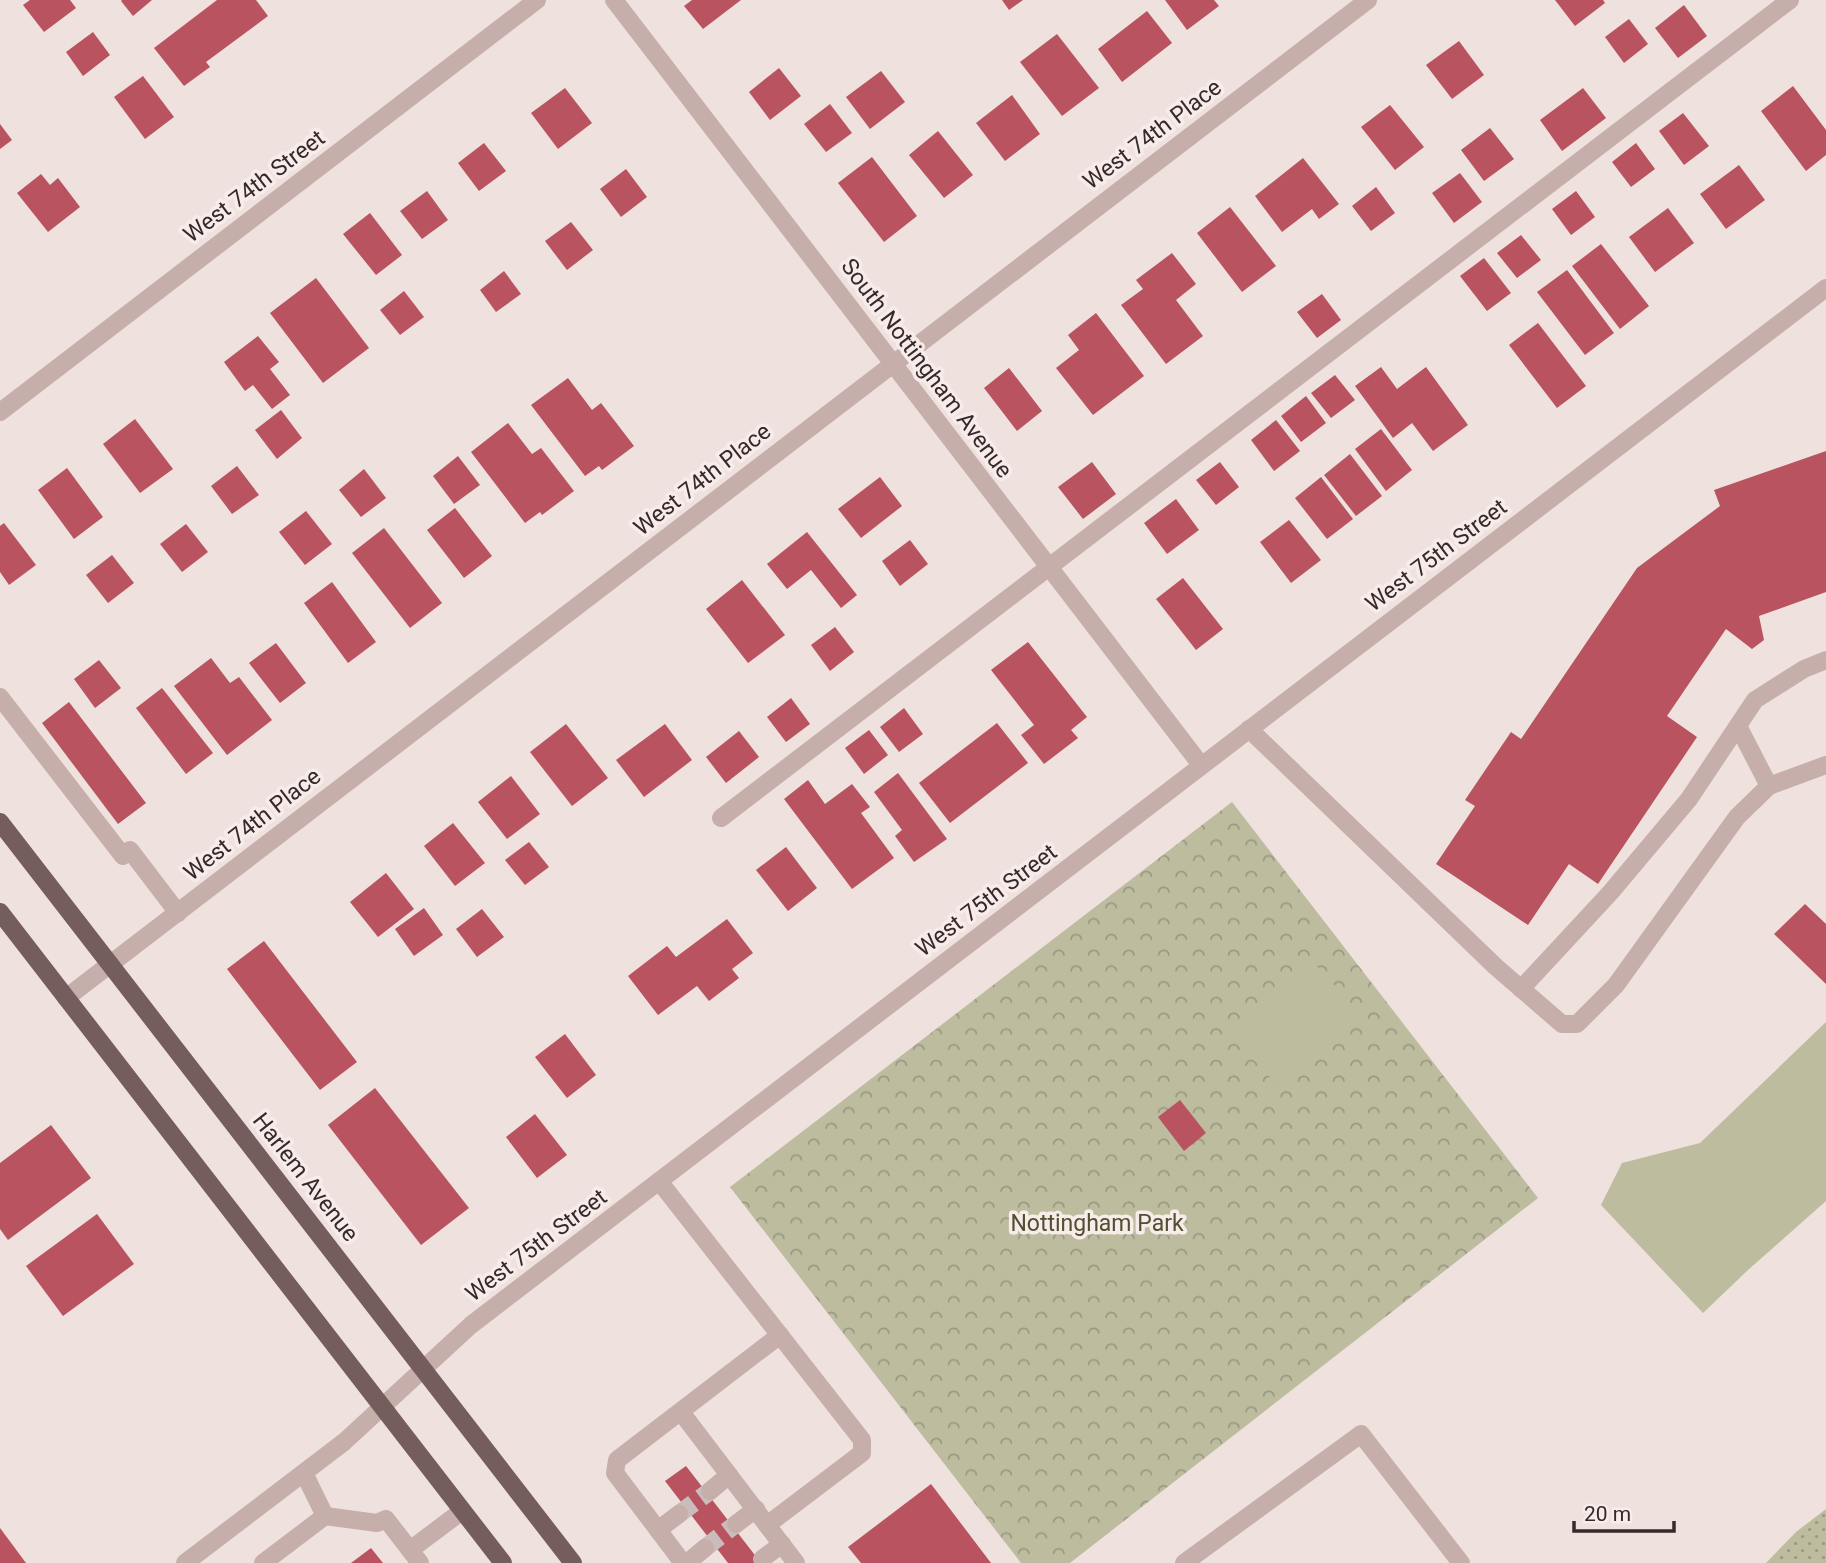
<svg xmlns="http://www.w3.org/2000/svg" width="1826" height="1563" viewBox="0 0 1826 1563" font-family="Roboto,sans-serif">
<defs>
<pattern id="grass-dots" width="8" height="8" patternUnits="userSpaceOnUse" patternTransform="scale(1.75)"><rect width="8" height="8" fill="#bdbc9f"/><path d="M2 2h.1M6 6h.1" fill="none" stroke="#9a9982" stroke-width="1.8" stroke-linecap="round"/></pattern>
<pattern id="forest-crowns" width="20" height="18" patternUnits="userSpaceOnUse" patternTransform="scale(1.75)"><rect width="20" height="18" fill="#bdbc9f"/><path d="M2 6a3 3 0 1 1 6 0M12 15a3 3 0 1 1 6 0" fill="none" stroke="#9a9982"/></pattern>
</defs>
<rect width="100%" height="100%" fill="#efe1de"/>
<path fill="url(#grass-dots)" d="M 1826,1509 L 1826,1563 L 1766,1563 L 1796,1532 Z"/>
<path fill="url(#forest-crowns)" d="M 1232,802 L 1538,1198 L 1070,1563 L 1021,1563 L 730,1187 Z"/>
<g fill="#bdbc9f">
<path d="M 1311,960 L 1356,1009 L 1275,1083 L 1230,1034 Z"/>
<path d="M 1826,1022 L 1826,1201 L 1748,1270 L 1703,1313 L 1601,1205 L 1622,1163 L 1700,1143 Z"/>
</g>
<g fill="#b8535f">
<path d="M 30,0 L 70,0 L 76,8 L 44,32 L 23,5 Z"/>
<path d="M 122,0 L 152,0 L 133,16 L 121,1 Z"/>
<path d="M 217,0 L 256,0 L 268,16 L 206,62 L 210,67 L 184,86 L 154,48 Z"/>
<path d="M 692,0 L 741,0 L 703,29 L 684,6 Z"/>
<path d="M 1002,0 L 1023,0 L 1009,10 Z"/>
<path d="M 1165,0 L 1214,0 L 1219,6 L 1187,30 Z"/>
<path d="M 1555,0 L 1603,0 L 1605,3 L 1575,26 Z"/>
<path d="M 1684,5 L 1707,36 L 1678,58 L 1655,28 Z"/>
<path d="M 1147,11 L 1172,43 L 1122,82 L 1098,49 Z"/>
<path d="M 1629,19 L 1648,44 L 1624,63 L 1605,37 Z"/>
<path d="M 93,32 L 110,55 L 83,76 L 66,52 Z"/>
<path d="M 1057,34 L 1099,88 L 1062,116 L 1020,62 Z"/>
<path d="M 1459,41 L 1484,75 L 1452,99 L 1426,65 Z"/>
<path d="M 779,68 L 801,96 L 770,120 L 749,92 Z"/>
<path d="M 881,71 L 905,102 L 870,129 L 846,97 Z"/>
<path d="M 143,76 L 174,117 L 145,139 L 114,97 Z"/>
<path d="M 1793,86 L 1826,130 L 1826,155 L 1806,171 L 1761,111 Z"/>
<path d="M 565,88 L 592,123 L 558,149 L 531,113 Z"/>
<path d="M 1583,88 L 1606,118 L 1562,151 L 1540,120 Z"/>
<path d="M 1012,95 L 1040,134 L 1005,161 L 976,123 Z"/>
<path d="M 830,104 L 852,133 L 826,152 L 804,124 Z"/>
<path d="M 1390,105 L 1424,147 L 1395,170 L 1361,127 Z"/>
<path d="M 1683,113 L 1709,146 L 1684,165 L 1659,131 Z"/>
<path d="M 0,124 L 12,140 L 0,149 Z"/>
<path d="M 1490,128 L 1514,159 L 1484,181 L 1461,150 Z"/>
<path d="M 938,131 L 973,175 L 944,198 L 909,155 Z"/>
<path d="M 484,143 L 506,171 L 479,191 L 458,163 Z"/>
<path d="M 1636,143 L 1655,169 L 1631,187 L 1612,162 Z"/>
<path d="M 872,157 L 917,216 L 884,242 L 838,183 Z"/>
<path d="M 1303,158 L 1339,204 L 1319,219 L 1312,209 L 1282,232 L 1255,196 Z"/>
<path d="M 1739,165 L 1765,200 L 1726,229 L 1700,194 Z"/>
<path d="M 626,169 L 647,197 L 621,217 L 600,189 Z"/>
<path d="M 1460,173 L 1482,202 L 1454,223 L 1432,193 Z"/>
<path d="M 41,174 L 50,185 L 58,178 L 80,207 L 48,232 L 17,193 Z"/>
<path d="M 1376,187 L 1395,213 L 1371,231 L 1352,206 Z"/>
<path d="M 427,191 L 448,220 L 422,239 L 400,211 Z"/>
<path d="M 1576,191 L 1595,217 L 1571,235 L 1552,209 Z"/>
<path d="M 1230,207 L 1276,266 L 1242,292 L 1197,233 Z"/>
<path d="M 1668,208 L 1694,243 L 1655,272 L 1629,237 Z"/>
<path d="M 370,213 L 402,255 L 376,275 L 343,234 Z"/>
<path d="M 571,222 L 593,250 L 567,270 L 545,241 Z"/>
<path d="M 1521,235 L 1541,260 L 1517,278 L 1497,253 Z"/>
<path d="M 1601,244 L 1649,306 L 1620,329 L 1572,266 Z"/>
<path d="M 1172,253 L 1196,284 L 1176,300 L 1203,336 L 1166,364 L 1121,305 L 1143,289 L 1136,280 Z"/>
<path d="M 1484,258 L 1511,293 L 1487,311 L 1460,276 Z"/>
<path d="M 1567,270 L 1614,333 L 1585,355 L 1537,292 Z"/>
<path d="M 504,271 L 521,294 L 496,312 L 480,290 Z"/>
<path d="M 316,278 L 369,348 L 323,383 L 270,313 Z"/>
<path d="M 404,291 L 424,317 L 400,335 L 380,310 Z"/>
<path d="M 1322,294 L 1341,320 L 1317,338 L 1297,312 Z"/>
<path d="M 1096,313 L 1144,376 L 1093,415 L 1056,368 L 1079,350 L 1068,335 Z"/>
<path d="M 1538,323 L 1586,386 L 1557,408 L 1509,345 Z"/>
<path d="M 258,336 L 279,362 L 270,369 L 290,395 L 272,409 L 253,385 L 245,391 L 224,362 Z"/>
<path d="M 1381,367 L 1397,389 L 1426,367 L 1468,425 L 1433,451 L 1412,423 L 1393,438 L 1355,386 Z"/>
<path d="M 1009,368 L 1042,411 L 1017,431 L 984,388 Z"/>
<path d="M 1335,375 L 1355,400 L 1331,418 L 1311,393 Z"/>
<path d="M 568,378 L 592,410 L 601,403 L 634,446 L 602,470 L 599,466 L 585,476 L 531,405 Z"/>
<path d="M 1306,396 L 1326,423 L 1301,442 L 1281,416 Z"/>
<path d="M 281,410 L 302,438 L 277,459 L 255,430 Z"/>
<path d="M 135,419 L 173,469 L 140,493 L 103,444 Z"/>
<path d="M 1276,420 L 1300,451 L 1274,471 L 1251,440 Z"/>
<path d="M 508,423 L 532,454 L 541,448 L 574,491 L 542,515 L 540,512 L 525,523 L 471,452 Z"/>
<path d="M 1381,429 L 1412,470 L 1386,491 L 1355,449 Z"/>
<path d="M 1826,451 L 1826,592 L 1759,616 L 1764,640 L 1752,649 L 1726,629 L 1667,716 L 1697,737 L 1598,884 L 1569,864 L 1528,925 L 1436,864 L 1475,806 L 1465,800 L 1511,732 L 1521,739 L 1637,568 L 1720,506 L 1714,490 Z"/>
<path d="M 1350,454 L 1382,496 L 1356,516 L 1324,475 Z"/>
<path d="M 458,456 L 480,485 L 454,504 L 433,476 Z"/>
<path d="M 1092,462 L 1116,494 L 1083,519 L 1058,487 Z"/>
<path d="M 1220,462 L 1239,487 L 1216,505 L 1196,480 Z"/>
<path d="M 237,466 L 259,495 L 232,514 L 211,486 Z"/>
<path d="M 67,468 L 103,517 L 74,539 L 38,490 Z"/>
<path d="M 364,469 L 386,498 L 361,517 L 339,490 Z"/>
<path d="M 880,477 L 902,506 L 861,538 L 838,509 Z"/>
<path d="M 1321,477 L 1353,519 L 1327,539 L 1295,498 Z"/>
<path d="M 1176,499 L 1199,530 L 1167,554 L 1144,523 Z"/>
<path d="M 455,508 L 492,556 L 464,578 L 427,530 Z"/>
<path d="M 306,511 L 332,544 L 305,565 L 279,532 Z"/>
<path d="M 1289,520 L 1321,560 L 1291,583 L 1260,542 Z"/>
<path d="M 4,523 L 36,565 L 9,585 L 0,572 L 0,526 Z"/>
<path d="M 186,524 L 208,552 L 182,572 L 160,544 Z"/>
<path d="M 384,528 L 442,603 L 410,628 L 352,553 Z"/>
<path d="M 807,532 L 857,595 L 841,608 L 811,570 L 787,589 L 767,564 Z"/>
<path d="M 910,540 L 928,564 L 900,586 L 882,561 Z"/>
<path d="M 112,555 L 134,583 L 108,603 L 86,575 Z"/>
<path d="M 1183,578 L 1223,629 L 1196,650 L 1156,599 Z"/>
<path d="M 742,580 L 785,635 L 748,663 L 706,609 Z"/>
<path d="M 332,582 L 376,642 L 348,663 L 304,603 Z"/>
<path d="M 835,627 L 854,652 L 830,671 L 811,645 Z"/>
<path d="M 1028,642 L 1087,717 L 1071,730 L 1078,738 L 1044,764 L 1021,735 L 1034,725 L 991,670 Z"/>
<path d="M 276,643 L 306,683 L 280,703 L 249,663 Z"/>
<path d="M 211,658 L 230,683 L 239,677 L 272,720 L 227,755 L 174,686 Z"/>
<path d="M 99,660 L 121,688 L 95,708 L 74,679 Z"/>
<path d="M 162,688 L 213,753 L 186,774 L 136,708 Z"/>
<path d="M 791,698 L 810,724 L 786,742 L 767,717 Z"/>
<path d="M 69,702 L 146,803 L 118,824 L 42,723 Z"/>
<path d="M 904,708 L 923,734 L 899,752 L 880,727 Z"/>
<path d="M 997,723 L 1028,763 L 950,823 L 919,783 Z"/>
<path d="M 566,724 L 608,778 L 572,806 L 530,752 Z"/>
<path d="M 665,724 L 692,760 L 644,797 L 616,760 Z"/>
<path d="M 869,730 L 888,755 L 864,774 L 845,748 Z"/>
<path d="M 739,731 L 759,757 L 726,783 L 706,757 Z"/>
<path d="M 898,773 L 947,839 L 914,862 L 895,836 L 902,830 L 874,792 Z"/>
<path d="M 511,776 L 540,814 L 507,839 L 478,802 Z"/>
<path d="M 808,780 L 825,804 L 852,784 L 870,807 L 861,813 L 894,858 L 852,889 L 784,799 Z"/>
<path d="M 453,823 L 485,863 L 455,886 L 424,846 Z"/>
<path d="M 529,842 L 549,867 L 525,885 L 505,860 Z"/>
<path d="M 786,847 L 817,888 L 788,911 L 756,870 Z"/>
<path d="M 386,873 L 414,909 L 378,937 L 350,902 Z"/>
<path d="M 1805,904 L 1826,924 L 1826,984 L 1774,934 Z"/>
<path d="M 424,908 L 443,935 L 414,956 L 395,929 Z"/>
<path d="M 482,909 L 504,937 L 477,957 L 456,929 Z"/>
<path d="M 727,919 L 753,953 L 732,969 L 739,978 L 709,1001 L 697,986 L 658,1015 L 628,976 L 667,946 L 676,957 Z"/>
<path d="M 264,941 L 357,1062 L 320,1090 L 227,969 Z"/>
<path d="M 565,1034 L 596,1075 L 567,1098 L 535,1057 Z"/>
<path d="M 375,1088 L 469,1208 L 421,1245 L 328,1125 Z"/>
<path d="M 1180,1100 L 1206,1133 L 1184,1151 L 1158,1117 Z"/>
<path d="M 535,1114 L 567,1155 L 537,1178 L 506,1137 Z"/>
<path d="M 51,1125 L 91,1178 L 8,1240 L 0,1229 L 0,1163 Z"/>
<path d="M 97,1214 L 134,1264 L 63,1316 L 26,1266 Z"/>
<path d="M 686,1466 L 761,1563 L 728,1563 L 665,1481 Z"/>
<path d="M 931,1484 L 991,1563 L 861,1563 L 848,1547 Z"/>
<path d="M 0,1528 L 26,1563 L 0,1563 Z"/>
<path d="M 371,1548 L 383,1563 L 351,1563 Z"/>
</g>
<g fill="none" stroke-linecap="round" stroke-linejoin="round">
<g stroke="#cabcba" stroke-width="18" stroke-dasharray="18 9" stroke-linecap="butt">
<path d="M 679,1514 L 710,1491"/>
<path d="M 705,1548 L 736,1524"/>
</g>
<g stroke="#c6aeab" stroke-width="18">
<path d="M 614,0 L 1201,765"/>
<path d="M 0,412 L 537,0"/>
<path d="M 0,697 L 123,856 L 130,850 L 178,913"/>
<path d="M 1738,726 L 1769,786"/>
<path d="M 1249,729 L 1496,967 L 1562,1024 L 1577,1024 L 1616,985 L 1737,817 L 1769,786 L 1826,765"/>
<path d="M 721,818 L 1790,0"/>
<path d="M 1521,989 L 1610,893 L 1689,799 L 1755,700 L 1804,669 L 1826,660"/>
<path d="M 66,998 L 1368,0"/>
<path d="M 659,1181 L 862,1440 L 862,1453 L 767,1525 L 796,1563"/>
<path d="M 681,1412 L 767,1525"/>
<path d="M 304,1473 L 325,1516"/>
<path d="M 710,1491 L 729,1475"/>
<path d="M 736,1524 L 756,1509"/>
<path d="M 658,1530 L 679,1514"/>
<path d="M 410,1550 L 462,1511"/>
<path d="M 762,1559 L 782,1544"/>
<path d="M 185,1563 L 344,1442 L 471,1325 L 1826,288"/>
<path d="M 263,1563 L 325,1516 L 377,1523 L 386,1519 L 420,1563"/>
<path d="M 683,1563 L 615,1473 L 617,1460 L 780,1335"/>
<path d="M 687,1563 L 705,1548"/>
<path d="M 1184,1563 L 1361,1434 L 1461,1563"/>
</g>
<g stroke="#755c5d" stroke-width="18">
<path d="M 0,822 L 573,1563"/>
<path d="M 0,912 L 503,1563"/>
</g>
</g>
<g text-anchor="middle" stroke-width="7" stroke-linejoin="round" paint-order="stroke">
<g font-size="23" fill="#35292a" stroke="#f7ecea">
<text transform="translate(1152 134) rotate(-37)" y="8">West 74th Place</text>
<text transform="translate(254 186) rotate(-37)" y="8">West 74th Street</text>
<text transform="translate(927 368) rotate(53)" y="8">South Nottingham Avenue</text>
<text transform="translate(702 479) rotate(-38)" y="8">West 74th Place</text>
<text transform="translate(1436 555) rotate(-37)" y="8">West 75th Street</text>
<text transform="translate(252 824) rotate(-38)" y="8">West 74th Place</text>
<text transform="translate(986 900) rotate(-37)" y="8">West 75th Street</text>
<text transform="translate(306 1177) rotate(52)" y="8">Harlem Avenue</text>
<text transform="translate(536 1245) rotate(-37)" y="8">West 75th Street</text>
</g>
<g font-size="23" fill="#505030" stroke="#f7ecea">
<text x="1097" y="1231">Nottingham Park</text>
</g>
</g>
<path d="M1574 1521v10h100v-10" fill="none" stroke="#35292a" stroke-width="3.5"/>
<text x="1584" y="1521" font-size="21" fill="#35292a" stroke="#f7ecea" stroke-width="5" paint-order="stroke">20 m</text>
</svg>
